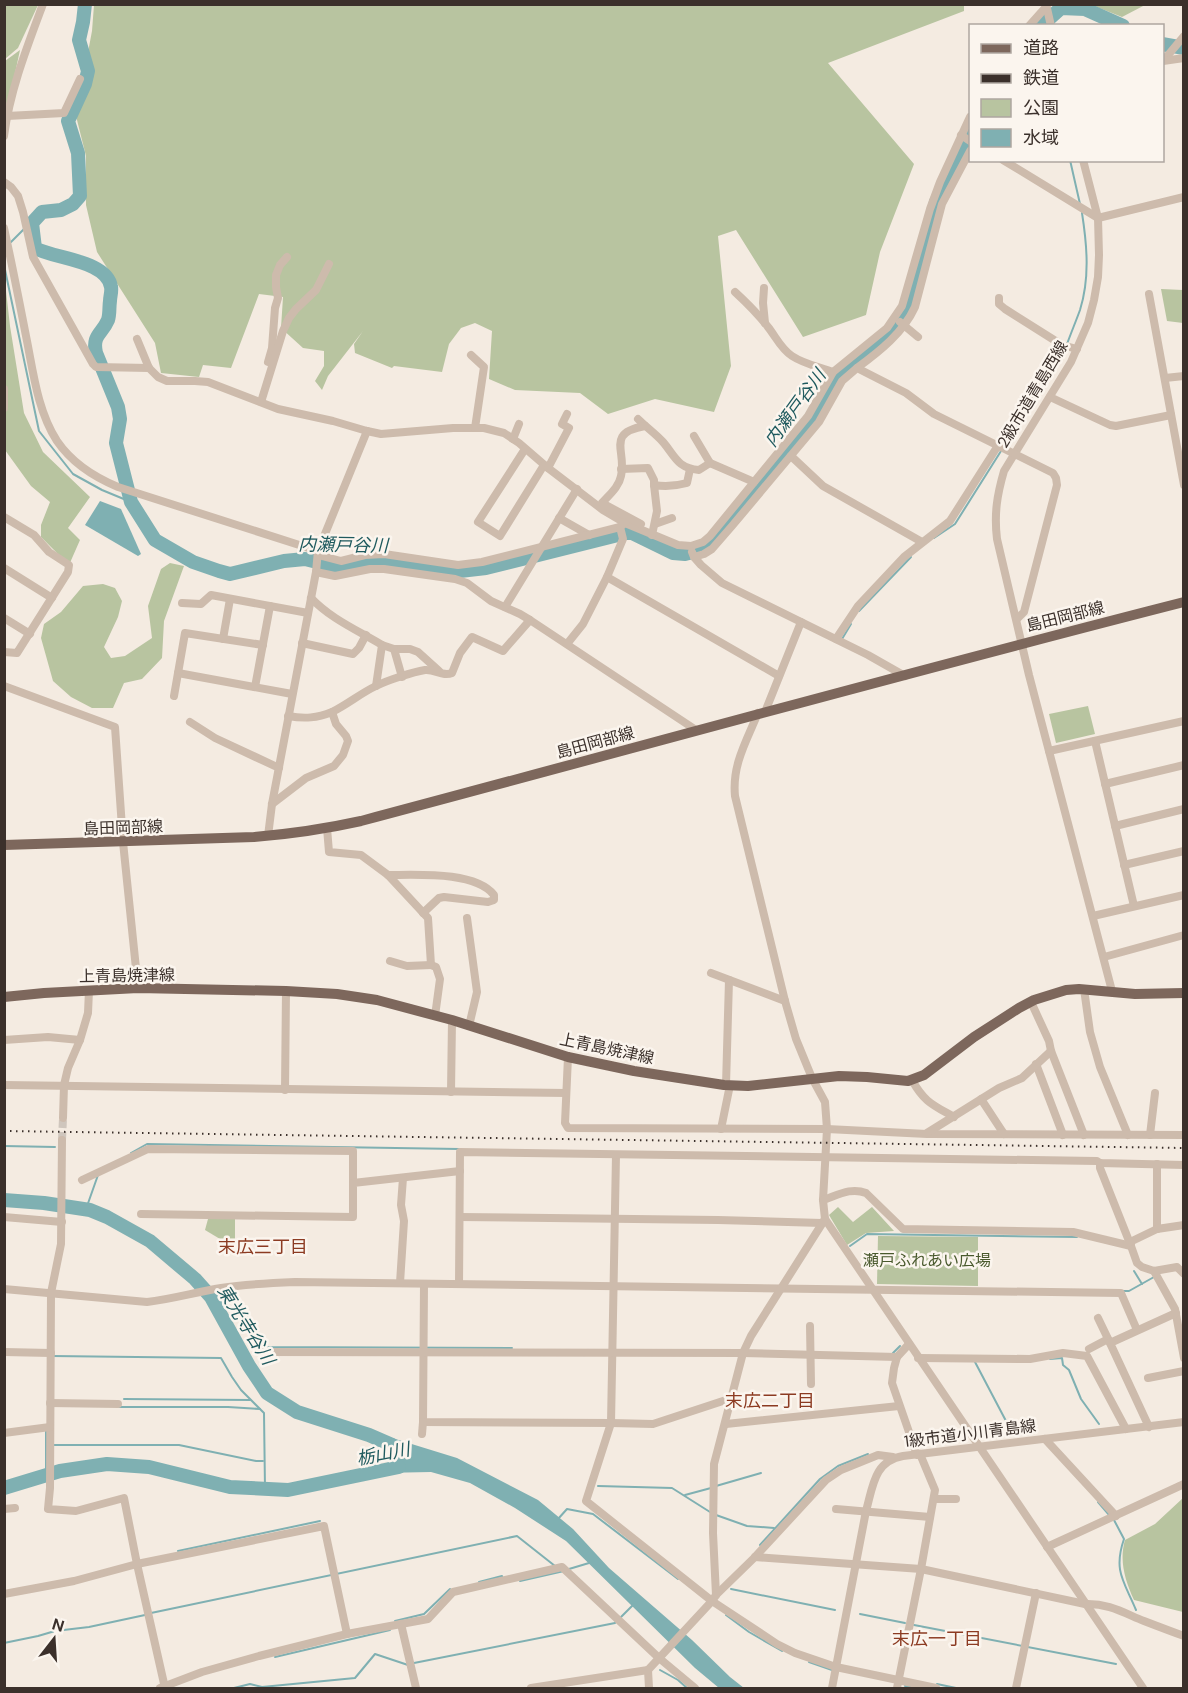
<svg xmlns="http://www.w3.org/2000/svg" width="1188" height="1693" viewBox="0 0 1188 1693" font-family="'DM Sans','Noto Sans JP',sans-serif">
<rect width="100%" height="100%" fill="#f4ebe1"/>
<g fill="#b8c4a0">
<path d="M 5,4 L 38,5 L 18,48 L 5,59 Z"/>
<path d="M 94,5 L 964,5 L 964,11 L 828,63 L 914,164 L 880,252 L 866,315 L 803,337 L 736,230 L 718,236 L 731,366 L 714,412 L 655,399 L 608,414 L 580,393 L 515,390 L 489,379 L 492,331 L 475,323 L 461,328 L 449,344 L 442,372 L 394,366 L 392,368 L 355,353 L 354,344 L 363,331 L 328,376 L 322,390 L 315,381 L 324,366 L 324,351 L 303,348 L 281,328 L 283,297 L 259,294 L 231,368 L 203,365 L 199,377 L 161,373 L 155,343 L 97,252 L 86,205 L 86,156 L 76,116 L 92,31 Z"/>
<path d="M 1092,5 L 1145,5 L 1122,17 Z"/>
<path d="M 20,50 L 5,120 L 5,61 Z"/>
<path d="M 4,273 L 10,326 L 24,413 L 43,452 L 90,497 L 68,528 L 80,540 L 69,565 L 41,537 L 41,525 L 50,502 L 31,486 L 5,450 Z"/>
<path d="M 1161,289 L 1183,290 L 1183,323 L 1167,321 Z"/>
<path d="M 170,563 L 184,566 L 164,621 L 162,658 L 142,679 L 124,683 L 113,708 L 92,708 L 71,697 L 53,681 L 41,638 L 44,624 L 61,612 L 83,586 L 103,584 L 115,588 L 122,601 L 118,617 L 104,647 L 111,658 L 125,656 L 152,638 L 148,606 L 161,569 Z"/>
<path d="M 1088,706 L 1095,734 L 1056,743 L 1049,714 Z"/>
<path d="M 838,1207 L 853,1222 L 872,1207 L 894,1231 L 866,1233 L 847,1245 L 829,1215 Z"/>
<path d="M 208,1219 L 235,1219 L 235,1248 L 205,1230 Z"/>
<path d="M 878,1236 L 978,1237 L 978,1286 L 877,1284 Z"/>
<path d="M 1183,1498 L 1183,1612 L 1134,1600 C 1125,1580 1119,1561 1125,1540 L 1155,1524 Z"/>
</g>
<g fill="#7fb0b2">
<path d="M 100,501 L 121,509 L 141,554 L 138,556 L 85,525 Z"/>
<path d="M 376,1433 L 457,1458 L 538,1500 L 573,1529 L 609,1568 L 692,1640 L 730,1677 L 744,1688 L 719,1688 L 695,1668 L 566,1541 L 515,1508 L 470,1483 L 431,1472 L 381,1473 L 381,1465 L 390,1462 L 392,1451 L 375,1441 Z"/>
</g>
<g fill="none" stroke-linecap="round" stroke-linejoin="round">
<g stroke="#7fb0b2" stroke-width="2">
<path d="M 1070,160 L 1080,204"/>
<path d="M 11,242 L 24,229"/>
<path d="M 4,265 L 39,431 L 73,474 L 102,490 L 131,502"/>
<path d="M 1067,344 C 1071,333 1076,321 1080,310 C 1090,278 1087,245 1082,213"/>
<path d="M 1004,447 L 1065,350"/>
<path d="M 934,538 L 955,524 L 1001,451"/>
<path d="M 859,611 L 911,557"/>
<path d="M 842,639 L 851,624"/>
<path d="M 4,1146 L 55,1147"/>
<path d="M 131,1153 L 147,1144 L 459,1149"/>
<path d="M 86,1209 L 98,1175"/>
<path d="M 850,1246 L 867,1234 L 1077,1237"/>
<path d="M 1134,1271 L 1142,1284"/>
<path d="M 1121,1291 L 1129,1291 L 1154,1277"/>
<path d="M 236,1292 L 248,1320 L 262,1347 L 512,1348"/>
<path d="M 893,1353 L 900,1346"/>
<path d="M 52,1356 L 221,1358 L 232,1377 L 241,1390 L 264,1413 L 265,1489"/>
<path d="M 1050,1359 L 1062,1358 L 1063,1365 L 1069,1370 L 1081,1399 L 1099,1424"/>
<path d="M 975,1362 L 1006,1421 L 1017,1434"/>
<path d="M 124,1399 L 250,1400"/>
<path d="M 119,1407 L 228,1407 L 260,1409"/>
<path d="M 46,1445 L 179,1445 L 256,1461 L 263,1461"/>
<path d="M 46,1475 L 46,1431"/>
<path d="M 598,1486 L 672,1488 L 710,1512"/>
<path d="M 716,1486 L 761,1473"/>
<path d="M 685,1495 L 711,1488"/>
<path d="M 1098,1502 L 1110,1516"/>
<path d="M 716,1515 L 747,1526 L 774,1528"/>
<path d="M 558,1519 L 567,1509 L 593,1514 L 678,1579"/>
<path d="M 1114,1520 L 1124,1539 C 1113,1571 1124,1581 1136,1610"/>
<path d="M 760,1545 L 820,1479 L 838,1466 L 868,1454"/>
<path d="M 178,1551 L 320,1521"/>
<path d="M 569,1569 L 589,1563"/>
<path d="M 520,1581 L 564,1571"/>
<path d="M 479,1582 L 502,1576 L 503,1579"/>
<path d="M 731,1589 L 835,1610"/>
<path d="M 151,1613 L 517,1536 L 555,1566"/>
<path d="M 860,1614 L 905,1623"/>
<path d="M 726,1615 L 749,1632 L 782,1651"/>
<path d="M 621,1617 L 634,1604"/>
<path d="M 395,1621 L 424,1614 L 450,1589"/>
<path d="M 914,1625 L 1116,1664"/>
<path d="M 4,1643 L 38,1636 L 55,1631 L 89,1627 L 145,1615"/>
<path d="M 275,1657 L 390,1630"/>
<path d="M 809,1662 L 832,1670"/>
<path d="M 414,1663 L 615,1623 L 616,1621"/>
<path d="M 660,1670 L 678,1680 L 687,1688"/>
<path d="M 937,1684 L 956,1688"/>
<path d="M 905,1686 L 918,1688"/>
<path d="M 234,1688 L 250,1684 L 262,1687 L 355,1678 L 375,1654 L 408,1665"/>
</g>
<g stroke="#7fb0b2" stroke-width="14">
<path d="M 85,4 L 83,22 L 79,40 L 88,71 L 85,84 L 68,121 L 78,153 L 80,196 L 73,204 L 61,210 L 42,212 L 32,223 L 35,248 C 54,259 107,260 111,287 C 112,291 110,297 110,301 C 109,307 110,314 108,320 C 102,334 92,335 96,353 L 118,407 L 120,419 L 116,443 L 131,502 L 155,540 L 193,562 L 219,571 L 230,574 L 284,561 L 305,559 L 333,566 L 349,567 L 375,561 L 400,562 L 460,571 L 486,568 L 630,532 L 673,553 L 685,554 L 700,550 L 712,542 L 814,418 L 824,403 L 836,379 L 843,372 L 877,347 L 891,333 L 904,317 L 911,299 L 936,202 L 970,135"/>
<path d="M 1041,26 L 1061,8 L 1085,9 L 1123,26"/>
<path d="M 1162,44 L 1184,48"/>
<path d="M 4,1200 L 44,1203 L 90,1210 L 107,1217 L 150,1241 L 195,1279 L 211,1297 L 249,1366 L 267,1393 L 297,1412 L 369,1435 L 392,1445"/>
<path d="M 4,1488 L 60,1471 L 107,1464 L 149,1467 L 230,1487 L 288,1490 L 399,1467"/>
</g>
<path stroke="#cfc6bd" stroke-width="8" stroke-dasharray="8 4" stroke-linecap="butt" d="M 62,1140 L 63,1118"/>
<g stroke="#cdbbac" stroke-width="8">
<path d="M 1046,4 L 1051,26"/>
<path d="M 1029,26 L 1046,7"/>
<path d="M 1164,60 L 1184,36"/>
<path d="M 1163,61 L 1184,58"/>
<path d="M 7,116 L 64,113 L 80,79"/>
<path d="M 961,135 L 970,141"/>
<path d="M 4,136 C 10,90 27,47 43,4"/>
<path d="M 1003,160 L 1098,218 L 1184,197"/>
<path d="M 1083,160 L 1098,218 L 1099,255 L 1098,277 L 1094,300 L 1088,323 L 1071,362 L 1004,471 C 997,495 994,514 997,539 L 1029,675 L 1112,991"/>
<path d="M 4,182 L 11,187 L 18,196 L 23,212 L 33,257 L 93,364 L 96,367 L 149,368"/>
<path d="M 4,228 C 12,264 19,300 26,336 C 33,370 37,410 57,441 C 72,463 94,477 118,487 L 318,551"/>
<path d="M 764,288 L 763,303 L 765,323"/>
<path d="M 735,292 C 747,303 758,314 768,327 C 776,337 781,349 792,356 C 804,364 819,367 833,372"/>
<path d="M 1149,294 L 1184,485"/>
<path d="M 999,298 L 999,304 L 1005,309 L 1062,345 L 1077,349"/>
<path d="M 900,322 L 918,337"/>
<path d="M 137,339 L 149,368 L 158,377 L 167,381 L 195,381 L 208,382 L 278,409 L 333,421 L 367,431 L 381,434 L 453,428 L 484,428 L 504,433 L 519,443 L 548,468 L 603,510 L 625,523 L 678,545 L 691,546 L 703,542 L 710,536 L 808,416 L 833,372 L 887,328 L 902,306 L 930,209 L 940,182 L 970,117"/>
<path d="M 471,355 L 484,367 L 475,428"/>
<path d="M 268,362 L 272,348 L 275,308 L 278,298 L 276,287 L 276,275 L 280,265 L 287,257"/>
<path d="M 857,368 C 880,351 903,333 915,307 L 942,204 L 970,151"/>
<path d="M 1165,378 L 1184,376"/>
<path d="M 4,389 L 4,408"/>
<path d="M 1050,397 L 1110,425 L 1116,426 L 1171,415"/>
<path d="M 261,402 L 283,331 L 289,318 L 296,309 L 316,290 L 329,264"/>
<path d="M 638,419 C 646,427 656,434 663,442 C 675,456 677,468 699,470 L 710,463 L 754,482"/>
<path d="M 694,436 L 710,463"/>
<path d="M 513,439 L 519,424"/>
<path d="M 525,449 L 478,522 L 500,536 L 544,465"/>
<path d="M 791,456 L 823,486 L 922,542"/>
<path d="M 548,468 L 569,428 L 562,424 L 567,414"/>
<path d="M 621,469 L 648,468 L 654,480 L 654,485"/>
<path d="M 4,517 L 34,535 L 49,552 L 69,565 L 68,572 L 17,653 L 4,652"/>
<path d="M 559,518 L 589,535"/>
<path d="M 641,524 L 602,503 C 609,495 619,487 621,476 C 627,451 605,433 645,426"/>
<path d="M 655,524 L 672,518"/>
<path d="M 652,535 L 657,511 L 654,485 C 666,487 676,486 687,483 L 690,469"/>
<path d="M 692,552 L 694,557 L 701,565 L 722,583 L 868,655 L 905,676"/>
<path d="M 318,555 L 341,561 L 365,555 L 384,554 L 458,565 L 482,562 L 620,527 L 625,523"/>
<path d="M 694,557 L 704,554 L 712,549 L 732,526 L 819,422 L 842,381 L 857,368 L 906,393 L 934,414 L 1053,473 L 1056,478 L 1057,485 L 1024,612 L 1017,619"/>
<path d="M 4,568 L 52,598"/>
<path d="M 316,572 L 335,576 L 370,569 L 384,569 L 455,579 L 467,583 L 491,601 L 520,614 L 530,620 L 696,730"/>
<path d="M 607,577 L 779,676"/>
<path d="M 311,598 C 331,619 357,630 382,645 L 376,686"/>
<path d="M 182,603 L 201,604 L 211,595 L 308,613"/>
<path d="M 505,607 L 577,489"/>
<path d="M 4,618 L 30,634"/>
<path d="M 223,639 L 230,599"/>
<path d="M 836,639 L 858,606 L 904,557 L 950,521 L 1062,345"/>
<path d="M 302,643 L 353,654 L 359,648 L 366,635"/>
<path d="M 567,644 L 583,624 L 607,577 L 623,539 L 620,527"/>
<path d="M 382,645 L 394,649 L 410,649 L 418,652 L 439,671"/>
<path d="M 394,649 L 402,677"/>
<path d="M 178,673 L 292,694"/>
<path d="M 4,686 L 115,727 L 123,842 L 138,988"/>
<path d="M 255,687 L 270,606"/>
<path d="M 174,696 L 185,633 L 263,645"/>
<path d="M 765,712 L 801,622"/>
<path d="M 758,713 C 746,742 732,765 735,796 L 785,1001 L 796,1039 L 812,1078 L 825,1102 L 827,1129 L 823,1200 L 825,1219 L 1143,1688"/>
<path d="M 288,716 C 305,719 317,718 332,712"/>
<path d="M 190,722 L 215,738 L 279,768"/>
<path d="M 1095,741 L 1134,906"/>
<path d="M 1049,751 L 1184,721"/>
<path d="M 1105,784 L 1184,765"/>
<path d="M 272,804 L 306,778 L 334,766 L 343,755 L 348,741 L 346,736 L 336,724 L 332,712 C 348,704 361,693 376,686 C 388,680 413,672 425,670 C 435,669 443,677 452,673 L 460,653 L 472,637 L 503,651 L 530,620"/>
<path d="M 1115,826 L 1184,809"/>
<path d="M 327,828 L 329,852 L 361,855 L 388,875 L 428,918 L 431,965 L 436,967 L 440,979 L 435,1016"/>
<path d="M 268,836 L 272,804 L 316,572 L 318,551 L 367,431"/>
<path d="M 1124,865 L 1184,851"/>
<path d="M 388,875 C 417,875 475,871 494,895 L 494,900 L 488,902 L 444,897 L 439,898 L 423,913"/>
<path d="M 1093,916 L 1184,895"/>
<path d="M 467,918 L 477,992 L 469,1026"/>
<path d="M 1104,957 L 1184,935"/>
<path d="M 390,961 L 407,966 L 431,965"/>
<path d="M 711,973 L 785,1001"/>
<path d="M 1084,989 L 1090,1032 L 1100,1067 L 1128,1135"/>
<path d="M 1031,1002 L 1049,1041 L 1051,1051 L 1084,1135"/>
<path d="M 4,1040 L 48,1037 L 80,1040"/>
<path d="M 568,1057 L 565,1123 L 568,1128 L 827,1129 L 927,1134 L 1184,1135"/>
<path d="M 1036,1064 L 1063,1135"/>
<path d="M 912,1080 C 924,1102 933,1105 954,1117"/>
<path d="M 4,1085 L 566,1093"/>
<path d="M 726,1085 L 729,980"/>
<path d="M 285,1090 L 286,991"/>
<path d="M 451,1092 L 452,1020"/>
<path d="M 981,1099 L 1004,1134"/>
<path d="M 63,1118 L 64,1085 L 68,1068 L 80,1040 L 88,1013 L 89,990"/>
<path d="M 721,1129 L 730,1085"/>
<path d="M 927,1133 L 999,1088 L 1022,1078 L 1051,1051"/>
<path d="M 1150,1135 L 1155,1093"/>
<path d="M 62,1140 L 61,1244 L 51,1293 L 50,1488 L 48,1509 L 76,1511 L 124,1498 L 137,1564 L 165,1688"/>
<path d="M 616,1155 L 611,1423 L 586,1501 L 712,1601 L 777,1644 L 795,1653 L 836,1667 L 936,1688"/>
<path d="M 1100,1163 L 1100,1168 L 1131,1246 L 1137,1263 L 1142,1267 L 1154,1271 L 1177,1267 L 1184,1274"/>
<path d="M 1157,1164 L 1157,1229"/>
<path d="M 82,1180 L 148,1149 L 353,1151 L 353,1183"/>
<path d="M 823,1200 C 838,1195 851,1187 866,1193 L 903,1229 L 1073,1232 L 1131,1246"/>
<path d="M 141,1214 L 353,1217 L 353,1183 L 460,1171"/>
<path d="M 4,1217 L 62,1222"/>
<path d="M 460,1217 L 718,1220 L 822,1223"/>
<path d="M 1130,1242 L 1157,1229 L 1184,1225"/>
<path d="M 1154,1271 L 1175,1309 L 1184,1358"/>
<path d="M 400,1283 L 404,1221 L 401,1205 L 403,1178"/>
<path d="M 424,1284 L 423,1422 L 611,1423 L 653,1424 L 732,1398"/>
<path d="M 459,1284 L 460,1152 L 1097,1161 L 1100,1163 L 1184,1165"/>
<path d="M 4,1289 L 147,1302 C 172,1299 196,1292 221,1288 C 246,1284 270,1283 295,1282 L 1121,1293 L 1137,1330"/>
<path d="M 1098,1318 L 1110,1343"/>
<path d="M 810,1326 L 811,1384"/>
<path d="M 909,1344 L 897,1357 L 894,1368 L 892,1383 L 917,1455"/>
<path d="M 1089,1349 L 1108,1339"/>
<path d="M 4,1352 L 51,1353"/>
<path d="M 260,1352 L 743,1353 L 897,1357"/>
<path d="M 918,1358 L 1030,1359 L 1063,1353 L 1087,1356 L 1126,1429"/>
<path d="M 1148,1378 L 1184,1371"/>
<path d="M 50,1403 L 118,1404"/>
<path d="M 726,1424 L 899,1406"/>
<path d="M 1149,1427 L 1110,1343 L 1176,1313"/>
<path d="M 4,1433 L 50,1427"/>
<path d="M 422,1434 L 423,1422"/>
<path d="M 1045,1439 L 1116,1516"/>
<path d="M 934,1499 L 956,1499"/>
<path d="M 4,1509 L 15,1508"/>
<path d="M 836,1509 L 930,1517"/>
<path d="M 1047,1547 L 1184,1484"/>
<path d="M 755,1557 L 921,1569 L 1085,1604 C 1108,1603 1124,1613 1144,1621 C 1157,1626 1170,1631 1184,1636"/>
<path d="M 4,1594 L 74,1581 L 137,1564 L 324,1526 L 347,1634"/>
<path d="M 716,1595 L 713,1533 L 714,1464 L 743,1353 L 751,1336 L 825,1219"/>
<path d="M 401,1624 L 416,1688"/>
<path d="M 648,1670 L 649,1688"/>
<path d="M 160,1688 L 202,1672 L 259,1656 L 347,1634 L 428,1619 L 453,1592 L 562,1567 L 659,1658 L 695,1688"/>
<path d="M 531,1688 L 648,1670 L 712,1601 L 716,1595 L 755,1557 L 826,1480 L 841,1470 L 878,1455 L 893,1457"/>
<path d="M 832,1688 L 866,1511 C 873,1486 874,1461 903,1456 L 1184,1422"/>
<path d="M 897,1688 L 921,1569 L 935,1490 L 920,1454"/>
<path d="M 1016,1688 L 1036,1593"/>
</g>
<g stroke="#7d675c" stroke-width="10">
<path d="M 4,845 L 254,837 C 290,834 325,829 361,821 C 635,748 909,672 1184,602"/>
<path d="M 4,997 L 44,993 L 138,988 L 286,991 L 337,994 L 377,1000 L 452,1020 L 568,1057 L 634,1071 L 724,1085 L 748,1086 L 839,1076 L 867,1077 L 908,1081 L 924,1075 L 974,1037 L 1019,1008 L 1034,1000 L 1066,990 L 1079,989 L 1135,994 L 1184,993"/>
</g>
<path stroke="#3b302b" stroke-width="2" stroke-dasharray="1.5 4.5" stroke-linecap="butt" d="M 4,1131 L 1184,1148"/>
</g>
<g text-anchor="middle" stroke-width="5" stroke-linejoin="round" paint-order="stroke">
<g font-size="16" fill="#3b302b" stroke="#fbf5ee">
<text transform="translate(1032 394) rotate(-59)" y="6">2級市道青島西線</text>
<text transform="translate(1065 616) rotate(-14)" y="6">島田岡部線</text>
<text transform="translate(595 742) rotate(-15)" y="6">島田岡部線</text>
<text transform="translate(123 827) rotate(-2)" y="6">島田岡部線</text>
<text transform="translate(127 975) rotate(-1)" y="6">上青島焼津線</text>
<text transform="translate(607 1048) rotate(12)" y="6">上青島焼津線</text>
<text transform="translate(970 1433) rotate(-7)" y="6">1級市道小川青島線</text>
</g>
<g font-size="16" fill="#4a5a2e" stroke="#fbf5ee">
<text x="927" y="1266">瀬戸ふれあい広場</text>
</g>
<g font-size="18" font-style="italic" fill="#1f5a5e" stroke="#fbf5ee">
<text transform="translate(795 408) rotate(-54)" y="6">内瀬戸谷川</text>
<text transform="translate(343 545) rotate(1)" y="6">内瀬戸谷川</text>
<text transform="translate(246 1325) rotate(58)" y="6">東光寺谷川</text>
<text transform="translate(383 1454) rotate(-11)" y="6">栃山川</text>
</g>
<g font-size="18" fill="#8c3b22" stroke="#fbf5ee">
<text x="263" y="1253">末広三丁目</text>
<text x="770" y="1407">末広二丁目</text>
<text x="937" y="1645">末広一丁目</text>
</g>
</g>
<rect width="1188" height="1693" fill="none" stroke="#3b302b" stroke-width="12"/>
<rect x="969" y="24" width="195" height="138" fill="#fbf5ee" stroke="#aea6a0" stroke-width="1.5"/>
<rect x="981" y="44" width="30" height="9" fill="#7d675c" stroke="#aea6a0" stroke-width="1.5"/>
<text x="1023" y="54" font-size="18" fill="#3b302b">道路</text>
<rect x="981" y="74" width="30" height="9" fill="#3b302b" stroke="#aea6a0" stroke-width="1.5"/>
<text x="1023" y="84" font-size="18" fill="#3b302b">鉄道</text>
<rect x="981" y="99" width="30" height="18" fill="#b8c4a0" stroke="#aea6a0" stroke-width="1.5"/>
<text x="1023" y="114" font-size="18" fill="#3b302b">公園</text>
<rect x="981" y="129" width="30" height="18" fill="#7fb0b2" stroke="#aea6a0" stroke-width="1.5"/>
<text x="1023" y="144" font-size="18" fill="#3b302b">水域</text>
<g transform="translate(54 1639) rotate(17)" stroke="#fbf5ee" stroke-width="4.5" paint-order="stroke">
<path d="M0-4.5L10 22L0 15L-10 22Z" fill="#3b302b"/>
<text y="-9" font-size="16" font-weight="bold" text-anchor="middle" fill="#3b302b">N</text>
</g>
</svg>
